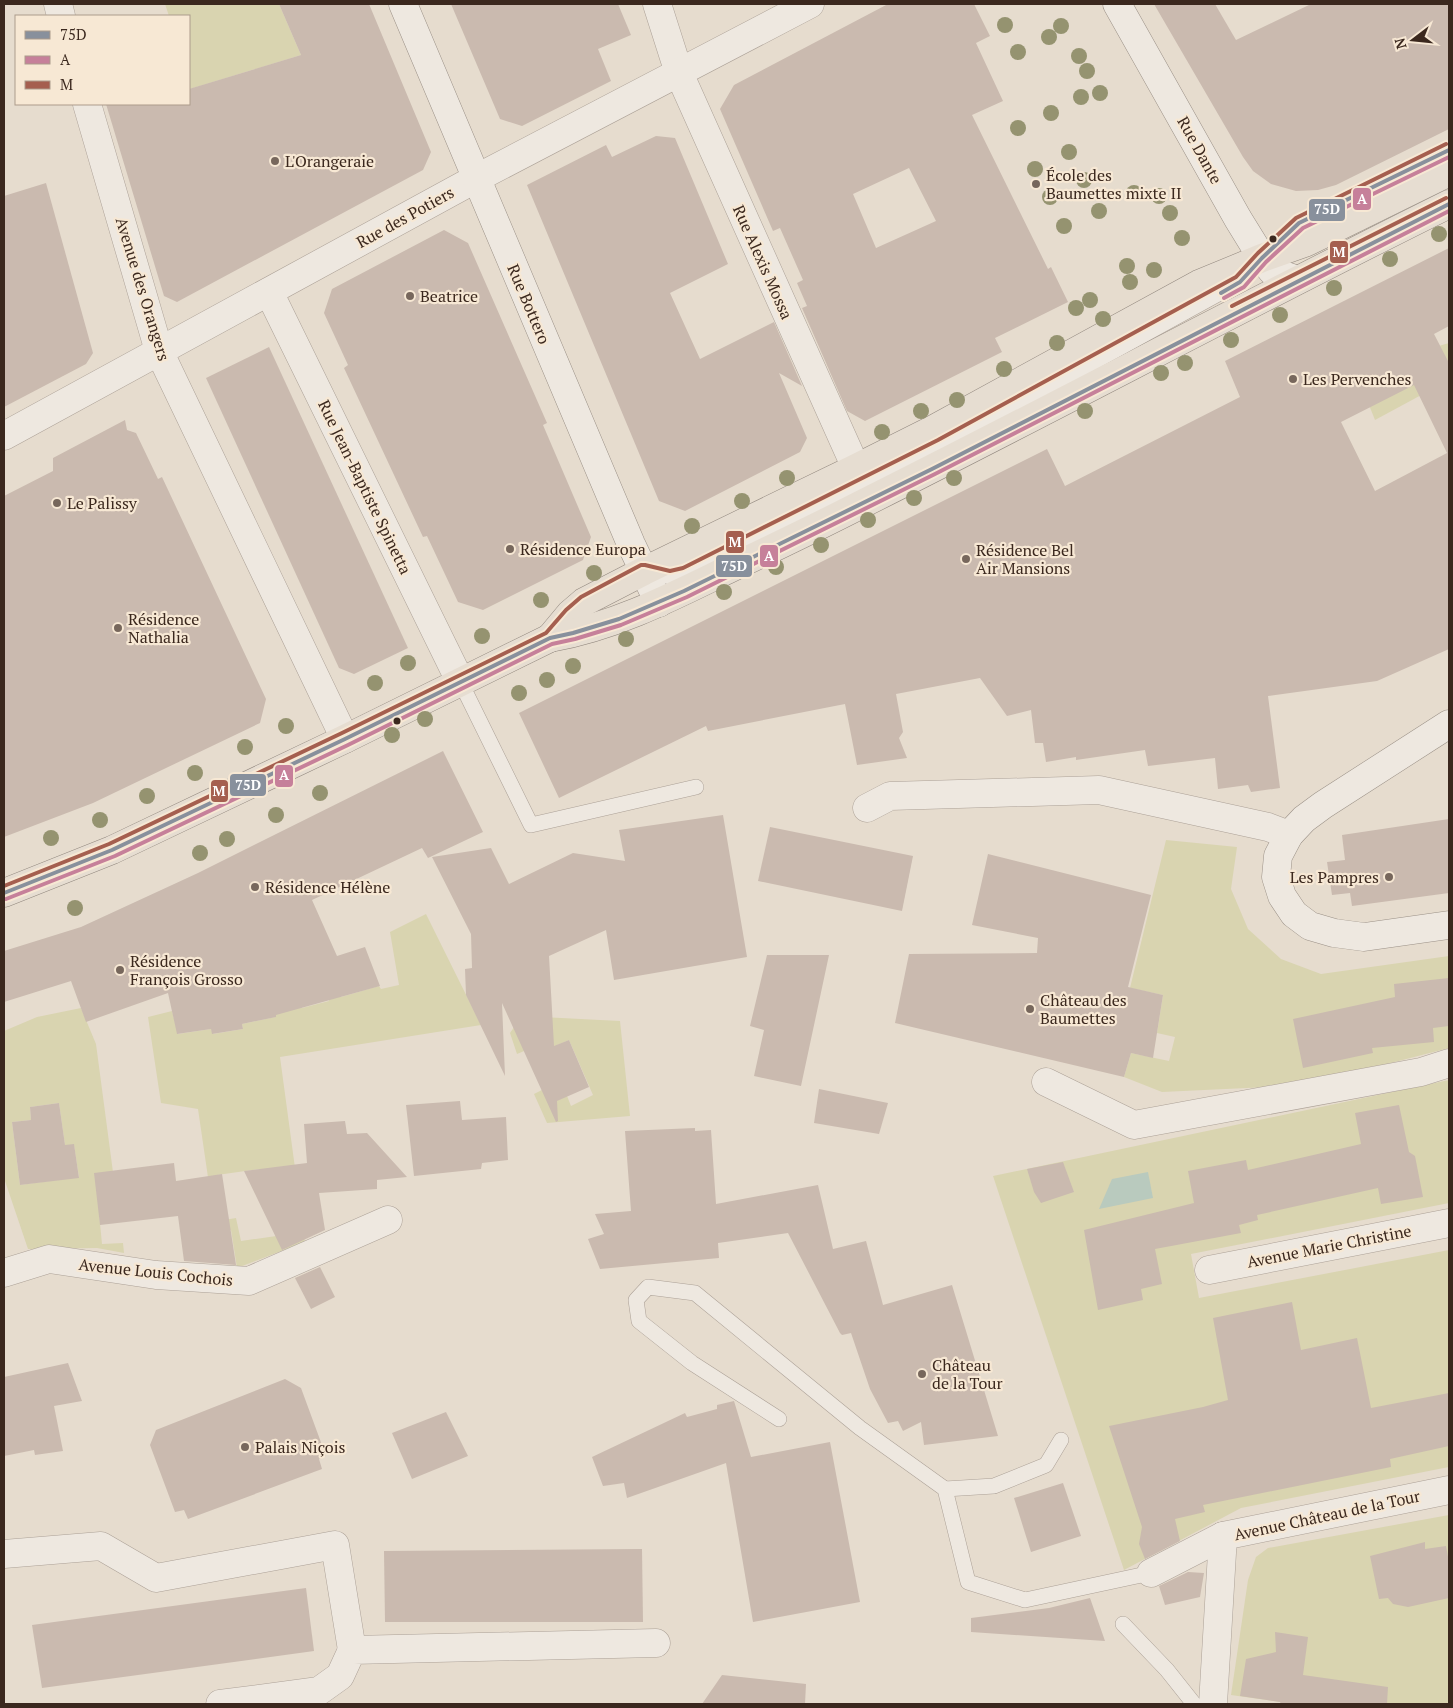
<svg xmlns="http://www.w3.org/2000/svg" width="1453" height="1708" viewBox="0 0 1453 1708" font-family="'PT Serif',serif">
<rect width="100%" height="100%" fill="#e6dcce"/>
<g fill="#d9d4b0" fill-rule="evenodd">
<path d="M 165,4 L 279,4 L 301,55 L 190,89 L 189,84 L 189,16 L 169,16 Z"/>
<path d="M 1449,343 L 1449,380 L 1375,420 L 1355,370 Z"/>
<path d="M 1166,840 L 1237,847 L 1231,889 L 1248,929 L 1281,959 L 1321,974 L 1449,956 L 1449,1048 L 1387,1064 L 1268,1087 L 1162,1092 L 1124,1077 L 1131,1053 L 1169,1061 L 1175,1037 L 1157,1033 L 1163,995 L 1130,988 Z"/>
<path d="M 426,914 L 481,1025 L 280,1057 L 305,1242 L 237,1268 L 231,1230 L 216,1232 L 198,1109 L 161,1103 L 148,1017 L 172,1011 L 178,1034 L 211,1029 L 213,1034 L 243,1029 L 242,1024 L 275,1017 L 276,1013 L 301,1005 L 302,1008 L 329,1001 L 328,995 L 339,993 L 341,997 L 379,986 L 381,989 L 399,985 L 390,932 ZM 260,1169 L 290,1234 L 241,1241 L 236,1218 L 224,1220 L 217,1175 Z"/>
<path d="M 81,1008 L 96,1044 L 118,1210 L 99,1213 L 102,1244 L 123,1243 L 124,1253 L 97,1248 L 28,1249 L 4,1178 L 4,1031 L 37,1017 ZM 59,1103 L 65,1145 L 74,1145 L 79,1177 L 20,1185 L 12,1122 L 31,1120 L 30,1107 Z"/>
<path d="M 522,1016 L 620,1021 L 630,1116 L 547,1123 L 534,1094 L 542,1090 L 549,1104 L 567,1096 L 571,1106 L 593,1095 L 569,1040 L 539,1053 L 536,1046 L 517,1054 L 510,1033 Z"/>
<path d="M 1449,1080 L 1449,1203 L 1191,1254 L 1199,1298 L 1449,1250 L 1449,1467 L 1241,1508 L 1124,1570 L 993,1176 Z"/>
<path d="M 1449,1515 L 1449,1704 L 1296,1704 L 1231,1695 L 1248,1580 L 1256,1557 L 1268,1548 Z"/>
</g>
<path fill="#b9cabe" d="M 1148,1172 L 1153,1198 L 1099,1209 L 1112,1179 Z"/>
<g fill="#cabaaf" fill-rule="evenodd">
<path d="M 279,4 L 369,4 L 431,152 L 423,170 L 177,302 L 164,296 L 106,104 L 189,104 L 189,89 L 301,55 Z"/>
<path d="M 451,4 L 618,4 L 631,35 L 598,49 L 611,81 L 522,126 L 500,119 Z"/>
<path d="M 888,4 L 974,4 L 990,36 L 976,43 L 1003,101 L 972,115 L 1048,269 L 1051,267 L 1068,302 L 995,338 L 1002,352 L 865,421 L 847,411 L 802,308 L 807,306 L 797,283 L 803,280 L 780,228 L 773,231 L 720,109 L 734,85 ZM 909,168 L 936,221 L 876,248 L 853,194 Z"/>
<path d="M 1154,4 L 1215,4 L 1236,40 L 1311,4 L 1449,4 L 1449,129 L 1336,185 L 1318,190 L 1296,191 L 1271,184 L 1253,171 L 1243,157 Z"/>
<path d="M 656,136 L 675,138 L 728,264 L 670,293 L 700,359 L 774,322 L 802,386 L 779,373 L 807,438 L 800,452 L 685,511 L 659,501 L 527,185 L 606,145 L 612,157 Z"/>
<path d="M 46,183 L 93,353 L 86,364 L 4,407 L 4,196 Z"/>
<path d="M 444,230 L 468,243 L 547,423 L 543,425 L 591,537 L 583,560 L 483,610 L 458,602 L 427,536 L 423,537 L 344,368 L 348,365 L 324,313 L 332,289 Z"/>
<path d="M 1449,248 L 1449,326 L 1434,334 L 1449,363 L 1449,649 L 1377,681 L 1268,696 L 1280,788 L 1251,792 L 1248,785 L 1218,789 L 1215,758 L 1148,766 L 1145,750 L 1076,760 L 1076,757 L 1046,762 L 1043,743 L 1035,743 L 1031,710 L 1007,716 L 980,678 L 896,694 L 903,732 L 899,738 L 907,758 L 857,765 L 845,704 L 708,731 L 706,726 L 559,798 L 519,713 L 1047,449 L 1065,486 L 1240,397 L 1225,361 ZM 1414,385 L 1447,453 L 1375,491 L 1341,422 Z"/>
<path d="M 269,347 L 408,648 L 354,674 L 339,668 L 206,378 Z"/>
<path d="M 125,420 L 127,430 L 136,433 L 158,479 L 162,477 L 266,699 L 260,723 L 93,803 L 4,837 L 4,496 L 53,471 L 53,458 Z"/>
<path d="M 443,751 L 483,832 L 428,858 L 422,848 L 312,900 L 337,956 L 365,947 L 380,986 L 276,1015 L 276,1017 L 242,1024 L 243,1029 L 212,1034 L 211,1029 L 177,1034 L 168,993 L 86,1022 L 71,981 L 4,1002 L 4,951 L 81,927 L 198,873 Z"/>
<path d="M 723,815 L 747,957 L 614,980 L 606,930 L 549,956 L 554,1046 L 569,1040 L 589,1087 L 557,1101 L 558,1121 L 556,1122 L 502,1003 L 505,1076 L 466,995 L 465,969 L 472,968 L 471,934 L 432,857 L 491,848 L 509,884 L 573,853 L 625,861 L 619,830 Z"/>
<path d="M 1449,819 L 1449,893 L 1352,906 L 1350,893 L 1332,895 L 1327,862 L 1345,860 L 1342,835 Z"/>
<path d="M 770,827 L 913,856 L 902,911 L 758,881 Z"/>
<path d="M 988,854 L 1151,895 L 1128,987 L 1163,995 L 1153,1058 L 1131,1053 L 1124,1077 L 895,1023 L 909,954 L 1037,953 L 1038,938 L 972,925 Z"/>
<path d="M 767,955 L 829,955 L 801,1086 L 754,1076 L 764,1030 L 750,1026 Z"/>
<path d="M 1449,978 L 1449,1026 L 1433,1028 L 1434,1042 L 1372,1048 L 1373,1053 L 1303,1068 L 1293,1019 L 1395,997 L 1394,984 Z"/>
<path d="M 819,1089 L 888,1103 L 879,1134 L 814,1123 Z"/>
<path d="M 460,1101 L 462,1120 L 506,1117 L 508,1160 L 482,1163 L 481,1169 L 414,1176 L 406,1105 Z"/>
<path d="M 59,1103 L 65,1145 L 74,1144 L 79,1178 L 20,1185 L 12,1122 L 31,1120 L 30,1107 Z"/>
<path d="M 1399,1105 L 1409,1152 L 1415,1156 L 1423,1197 L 1381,1204 L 1378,1188 L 1257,1215 L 1258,1220 L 1239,1225 L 1241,1233 L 1155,1249 L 1162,1284 L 1141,1289 L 1143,1300 L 1098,1310 L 1084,1230 L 1194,1203 L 1188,1171 L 1246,1160 L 1248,1170 L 1361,1144 L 1355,1113 Z"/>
<path d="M 345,1121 L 347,1134 L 367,1133 L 407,1177 L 377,1180 L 377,1189 L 319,1193 L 325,1230 L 282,1250 L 244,1171 L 307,1163 L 304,1124 Z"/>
<path d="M 695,1128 L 695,1131 L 711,1130 L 716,1204 L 818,1185 L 833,1249 L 866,1241 L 883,1305 L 952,1285 L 998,1436 L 924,1445 L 921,1422 L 903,1431 L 898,1421 L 888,1423 L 870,1389 L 851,1333 L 842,1335 L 840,1333 L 788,1233 L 718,1243 L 719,1258 L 600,1269 L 588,1239 L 604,1234 L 595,1214 L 631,1211 L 625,1131 Z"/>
<path d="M 1063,1162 L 1074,1192 L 1041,1203 L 1034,1192 L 1027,1169 Z"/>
<path d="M 174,1163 L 176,1181 L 222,1174 L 236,1265 L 184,1261 L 178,1216 L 100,1225 L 94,1173 Z"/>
<path d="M 320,1267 L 335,1297 L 311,1309 L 295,1278 Z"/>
<path d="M 1292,1302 L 1301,1350 L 1357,1338 L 1371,1408 L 1449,1393 L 1449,1446 L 1390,1459 L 1391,1467 L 1203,1505 L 1205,1512 L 1175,1519 L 1180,1541 L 1145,1559 L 1139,1544 L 1142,1527 L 1109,1426 L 1203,1407 L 1228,1400 L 1213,1318 Z"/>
<path d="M 68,1363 L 82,1401 L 54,1406 L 63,1451 L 35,1455 L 34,1450 L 4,1456 L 4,1377 Z"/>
<path d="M 285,1379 L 301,1388 L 326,1456 L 319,1459 L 322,1469 L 188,1519 L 184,1510 L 175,1512 L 150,1445 L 156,1430 Z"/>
<path d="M 734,1401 L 751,1457 L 830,1442 L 860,1602 L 753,1622 L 726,1463 L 627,1498 L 624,1483 L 603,1486 L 592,1457 L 685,1413 L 687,1417 L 717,1409 L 717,1405 Z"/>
<path d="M 446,1412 L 468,1456 L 412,1479 L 392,1433 Z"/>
<path d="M 1063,1483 L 1081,1536 L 1031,1552 L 1014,1498 Z"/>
<path d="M 1425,1542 L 1425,1549 L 1446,1546 L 1449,1562 L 1449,1598 L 1408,1607 L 1393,1604 L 1388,1598 L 1379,1599 L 1370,1556 Z"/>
<path d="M 642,1549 L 643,1622 L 385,1622 L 384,1551 Z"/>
<path d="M 1188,1572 L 1204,1573 L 1200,1597 L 1165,1605 L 1159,1586 Z"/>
<path d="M 306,1588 L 314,1651 L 42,1688 L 32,1625 Z"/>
<path d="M 1090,1598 L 1105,1641 L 971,1632 L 971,1618 L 1049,1608 Z"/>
<path d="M 1275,1632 L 1308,1637 L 1303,1675 L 1388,1687 L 1387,1704 L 1281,1704 L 1280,1702 L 1240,1696 L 1246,1659 L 1276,1652 Z"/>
<path d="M 722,1675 L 806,1684 L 805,1704 L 702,1704 Z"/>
</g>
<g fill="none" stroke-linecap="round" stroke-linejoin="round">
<defs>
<g id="lane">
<path d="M 1272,248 L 1299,223 L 1449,150"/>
<path d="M 645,572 L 670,577 L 685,574 L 737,549 L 941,446 L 1240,282 L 1253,268"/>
<path d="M 460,681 L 531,825 L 696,787"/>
<path d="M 779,1419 L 692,1363 L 639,1321 L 636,1300 L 648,1287 L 695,1293 L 860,1428 L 945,1489 L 968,1582 L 1025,1600 L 1151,1573"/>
<path d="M 945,1489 L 994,1486 L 1046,1465 L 1061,1440"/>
<path d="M 1123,1624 L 1167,1670 L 1194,1704"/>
</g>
<g id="street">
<path d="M 58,4 L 61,16"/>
<path d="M 657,4 L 679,73 L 856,468 L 864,478 L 872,481 L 904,483"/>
<path d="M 87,104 L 159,351 L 345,739"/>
<path d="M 269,292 L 460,681"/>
<path d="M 4,436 L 477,178 L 810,4"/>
<path d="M 867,808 L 890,796 L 1099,790 L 1268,827 L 1289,835"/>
<path d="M 1046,1082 L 1134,1125 L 1421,1072 L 1449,1063"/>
<path d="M 1209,1270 L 1449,1223"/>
<path d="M 4,1273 L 49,1259 L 156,1275 L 249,1281 L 388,1220"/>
<path d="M 4,1554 L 101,1546 L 156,1578 L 335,1545 L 352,1650"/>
<path d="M 1151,1573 L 1223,1536"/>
<path d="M 220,1704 L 319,1691 L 340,1676 L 352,1650 L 656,1643"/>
<path d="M 1213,1704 L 1223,1536 L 1449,1490"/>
</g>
<g id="secondary">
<path d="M 403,4 L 631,544 L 659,603"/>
<path d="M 1117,4 L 1238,219 L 1262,258 L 1272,271 L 1297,280"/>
<path d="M 1449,724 L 1323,805 L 1304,819 L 1289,835 L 1278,856 L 1276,877 L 1282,896 L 1294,914 L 1310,926 L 1334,933 L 1364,937 L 1449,925"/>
</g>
<g id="primary">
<path d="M 550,638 L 570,614 L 584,602 L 644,571 L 856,468 L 932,430 L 1199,284 L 1262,258 L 1307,242 L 1449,172"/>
<path d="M 4,893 L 112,850 L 345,739 L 550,638 C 613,627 670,598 727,570 C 771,549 815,528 858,506 C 1056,407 1251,302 1449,204"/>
</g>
</defs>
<use href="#lane" stroke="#aca197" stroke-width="16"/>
<use href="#street" stroke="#aca197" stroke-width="29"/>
<use href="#secondary" stroke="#9b9187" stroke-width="29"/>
<use href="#primary" stroke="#91877e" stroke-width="29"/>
<use href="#lane" stroke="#eee8e0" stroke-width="15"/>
<use href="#street" stroke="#eee8e0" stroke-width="28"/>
<use href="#secondary" stroke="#eee8e0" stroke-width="28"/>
<use href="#primary" stroke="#e6ddd1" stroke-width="28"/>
<defs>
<g id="bus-1">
<path d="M 1221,293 L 1240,282 L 1262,258 L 1299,223 L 1449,150"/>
<path d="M 4,893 L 112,850 L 345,739 L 550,638 L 573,633 L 619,619 L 684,591 L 932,469 L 1449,204"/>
</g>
<g id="bus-2">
<path d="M 1224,298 L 1244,287 L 1266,262 L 1303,228 L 1449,157"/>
<path d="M 6,899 L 115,856 L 348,745 L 552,644 L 575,639 L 621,625 L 687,597 L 935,474 L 1449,211"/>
</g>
<g id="bus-3">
<path d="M 1232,306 L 1446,198"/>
<path d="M 4,886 L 109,844 L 342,733 L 546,633 L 566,610 L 581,597 L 641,565 L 645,565 L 670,571 L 683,568 L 938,440 L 1236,277 L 1258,253 L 1296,218 L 1446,144"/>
</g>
</defs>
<use href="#bus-1" stroke="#f7e8d4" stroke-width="8"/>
<use href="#bus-2" stroke="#f7e8d4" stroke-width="8"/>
<use href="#bus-3" stroke="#f7e8d4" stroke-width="8"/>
<use href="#bus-1" stroke="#88909c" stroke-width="4"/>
<use href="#bus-2" stroke="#c6809a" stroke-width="4"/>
<use href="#bus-3" stroke="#a55f4f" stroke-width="4"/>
</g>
<g fill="#959370">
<circle cx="1005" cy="25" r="8"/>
<circle cx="1061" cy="26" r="8"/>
<circle cx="1049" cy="37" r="8"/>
<circle cx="1018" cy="52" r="8"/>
<circle cx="1079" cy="56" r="8"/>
<circle cx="1087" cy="71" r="8"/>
<circle cx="1100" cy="93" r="8"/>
<circle cx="1081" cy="97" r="8"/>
<circle cx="1051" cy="113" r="8"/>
<circle cx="1018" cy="128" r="8"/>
<circle cx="1069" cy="152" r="8"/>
<circle cx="1035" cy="169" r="8"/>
<circle cx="1084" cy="180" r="8"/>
<circle cx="1134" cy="193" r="8"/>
<circle cx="1159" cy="196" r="8"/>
<circle cx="1050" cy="197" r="8"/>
<circle cx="1099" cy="211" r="8"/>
<circle cx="1170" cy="213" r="8"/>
<circle cx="1064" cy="226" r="8"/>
<circle cx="1439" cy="234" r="8"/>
<circle cx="1182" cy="238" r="8"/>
<circle cx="1390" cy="259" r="8"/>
<circle cx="1127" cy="266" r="8"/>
<circle cx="1154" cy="270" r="8"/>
<circle cx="1130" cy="282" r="8"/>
<circle cx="1334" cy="288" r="8"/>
<circle cx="1090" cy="300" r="8"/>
<circle cx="1076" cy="308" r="8"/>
<circle cx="1280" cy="315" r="8"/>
<circle cx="1103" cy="319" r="8"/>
<circle cx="1231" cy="340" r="8"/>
<circle cx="1057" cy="343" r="8"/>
<circle cx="1185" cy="363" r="8"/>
<circle cx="1004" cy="369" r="8"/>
<circle cx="1161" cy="373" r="8"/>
<circle cx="957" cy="400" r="8"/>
<circle cx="921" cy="411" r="8"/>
<circle cx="1085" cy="411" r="8"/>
<circle cx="882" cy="432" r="8"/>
<circle cx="787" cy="478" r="8"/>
<circle cx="954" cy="478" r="8"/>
<circle cx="914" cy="498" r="8"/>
<circle cx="742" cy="501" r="8"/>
<circle cx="868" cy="520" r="8"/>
<circle cx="692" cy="526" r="8"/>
<circle cx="821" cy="545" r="8"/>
<circle cx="776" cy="567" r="8"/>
<circle cx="594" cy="573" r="8"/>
<circle cx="724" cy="592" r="8"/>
<circle cx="541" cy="600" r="8"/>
<circle cx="482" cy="636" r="8"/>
<circle cx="626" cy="639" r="8"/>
<circle cx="408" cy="663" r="8"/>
<circle cx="573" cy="666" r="8"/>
<circle cx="547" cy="680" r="8"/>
<circle cx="375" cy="683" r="8"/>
<circle cx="519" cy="693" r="8"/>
<circle cx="425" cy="719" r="8"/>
<circle cx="286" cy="726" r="8"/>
<circle cx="392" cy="735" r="8"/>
<circle cx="245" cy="747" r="8"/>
<circle cx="195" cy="773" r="8"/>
<circle cx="320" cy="793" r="8"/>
<circle cx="147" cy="796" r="8"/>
<circle cx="276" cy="815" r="8"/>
<circle cx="100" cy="820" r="8"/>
<circle cx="51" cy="838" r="8"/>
<circle cx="227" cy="839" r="8"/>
<circle cx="200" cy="853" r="8"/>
<circle cx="75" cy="908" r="8"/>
</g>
<g fill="#77675c" stroke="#f7e8d4" stroke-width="2">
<circle cx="275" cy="161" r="5"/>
<circle cx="1036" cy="184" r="5"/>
<circle cx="410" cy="296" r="5"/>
<circle cx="1293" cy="379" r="5"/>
<circle cx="57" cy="503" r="5"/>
<circle cx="510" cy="549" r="5"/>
<circle cx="966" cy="559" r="5"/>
<circle cx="118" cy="628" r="5"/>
<circle cx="1389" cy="877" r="5"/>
<circle cx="255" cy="887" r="5"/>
<circle cx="120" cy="970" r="5"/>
<circle cx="1030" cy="1009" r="5"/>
<circle cx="922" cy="1374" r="5"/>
<circle cx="245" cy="1447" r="5"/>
</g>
<g fill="#3b281e" stroke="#f7e8d4" stroke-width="2">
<circle cx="1273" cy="239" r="4.5"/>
<circle cx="397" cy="721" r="4.5"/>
</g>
<g text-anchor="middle" stroke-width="4.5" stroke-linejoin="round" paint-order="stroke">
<g font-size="16" fill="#3b281e" stroke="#f7e8d4">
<text transform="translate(1200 150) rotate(61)" y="6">Rue Dante</text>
<text transform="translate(405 217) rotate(-29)" y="6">Rue des Potiers</text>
<text transform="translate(763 262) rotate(66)" y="6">Rue Alexis Mossa</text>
<text transform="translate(143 289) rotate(73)" y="6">Avenue des Orangers</text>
<text transform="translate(529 304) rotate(67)" y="6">Rue Bottero</text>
<text transform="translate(365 487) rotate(64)" y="6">Rue Jean-Baptiste Spinetta</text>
<text transform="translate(1329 1246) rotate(-11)" y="6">Avenue Marie Christine</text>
<text transform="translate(156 1272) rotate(6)" y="6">Avenue Louis Cochois</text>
<text transform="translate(1327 1515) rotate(-12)" y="6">Avenue Château de la Tour</text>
</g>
<g font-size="16" fill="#3b281e" stroke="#f7e8d4" text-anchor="start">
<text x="285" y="167">L'Orangeraie</text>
<text x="1046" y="181">École des<tspan x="1046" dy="18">Baumettes mixte II</tspan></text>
<text x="420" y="302">Beatrice</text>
<text x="1303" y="385">Les Pervenches</text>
<text x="67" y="509">Le Palissy</text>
<text x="520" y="555">Résidence Europa</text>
<text x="976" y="556">Résidence Bel<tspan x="976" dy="18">Air Mansions</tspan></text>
<text x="128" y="625">Résidence<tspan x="128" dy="18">Nathalia</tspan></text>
<text x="1379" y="883" text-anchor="end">Les Pampres</text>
<text x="265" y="893">Résidence Hélène</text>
<text x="130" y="967">Résidence<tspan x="130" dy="18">François Grosso</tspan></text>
<text x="1040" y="1006">Château des<tspan x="1040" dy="18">Baumettes</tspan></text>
<text x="932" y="1371">Château<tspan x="932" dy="18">de la Tour</tspan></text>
<text x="255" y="1453">Palais Niçois</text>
</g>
</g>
<g stroke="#f7e8d4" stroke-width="2">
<rect x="1352" y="187" width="20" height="24" rx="5" fill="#c6809a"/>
<rect x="1308" y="198" width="38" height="24" rx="5" fill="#88909c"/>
<rect x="1329" y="240" width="20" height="24" rx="5" fill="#a55f4f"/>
<rect x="725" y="530" width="20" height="24" rx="5" fill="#a55f4f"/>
<rect x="759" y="544" width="20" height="24" rx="5" fill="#c6809a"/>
<rect x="715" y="554" width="38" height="24" rx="5" fill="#88909c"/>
<rect x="274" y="764" width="20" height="24" rx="5" fill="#c6809a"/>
<rect x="229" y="773" width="38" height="24" rx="5" fill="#88909c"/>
<rect x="210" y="779" width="19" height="24" rx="5" fill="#a55f4f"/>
</g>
<g font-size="14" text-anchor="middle" font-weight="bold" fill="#fff">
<text x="1362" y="204">A</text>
<text x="1327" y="214">75D</text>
<text x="1339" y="257">M</text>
<text x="735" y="547">M</text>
<text x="769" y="561">A</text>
<text x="734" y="571">75D</text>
<text x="284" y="780">A</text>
<text x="248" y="790">75D</text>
<text x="219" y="796">M</text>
</g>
<rect width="1453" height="1708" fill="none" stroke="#3b281e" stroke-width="10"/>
<rect x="15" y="15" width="175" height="90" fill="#f7e8d4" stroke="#ac9b8b"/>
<rect x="25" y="31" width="25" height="8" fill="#88909c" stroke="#ac9b8b"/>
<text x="60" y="40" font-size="15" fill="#3b281e">75D</text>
<rect x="25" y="56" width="25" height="8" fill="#c6809a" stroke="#ac9b8b"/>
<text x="60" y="65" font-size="15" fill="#3b281e">A</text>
<rect x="25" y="81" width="25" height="8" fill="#a55f4f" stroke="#ac9b8b"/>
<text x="60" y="90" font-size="15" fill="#3b281e">M</text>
<g transform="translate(1413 40) rotate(254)" stroke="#f7e8d4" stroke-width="4" paint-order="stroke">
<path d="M0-4L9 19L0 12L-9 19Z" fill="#3b281e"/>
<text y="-8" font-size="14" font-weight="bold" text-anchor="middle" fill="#3b281e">N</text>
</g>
</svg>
